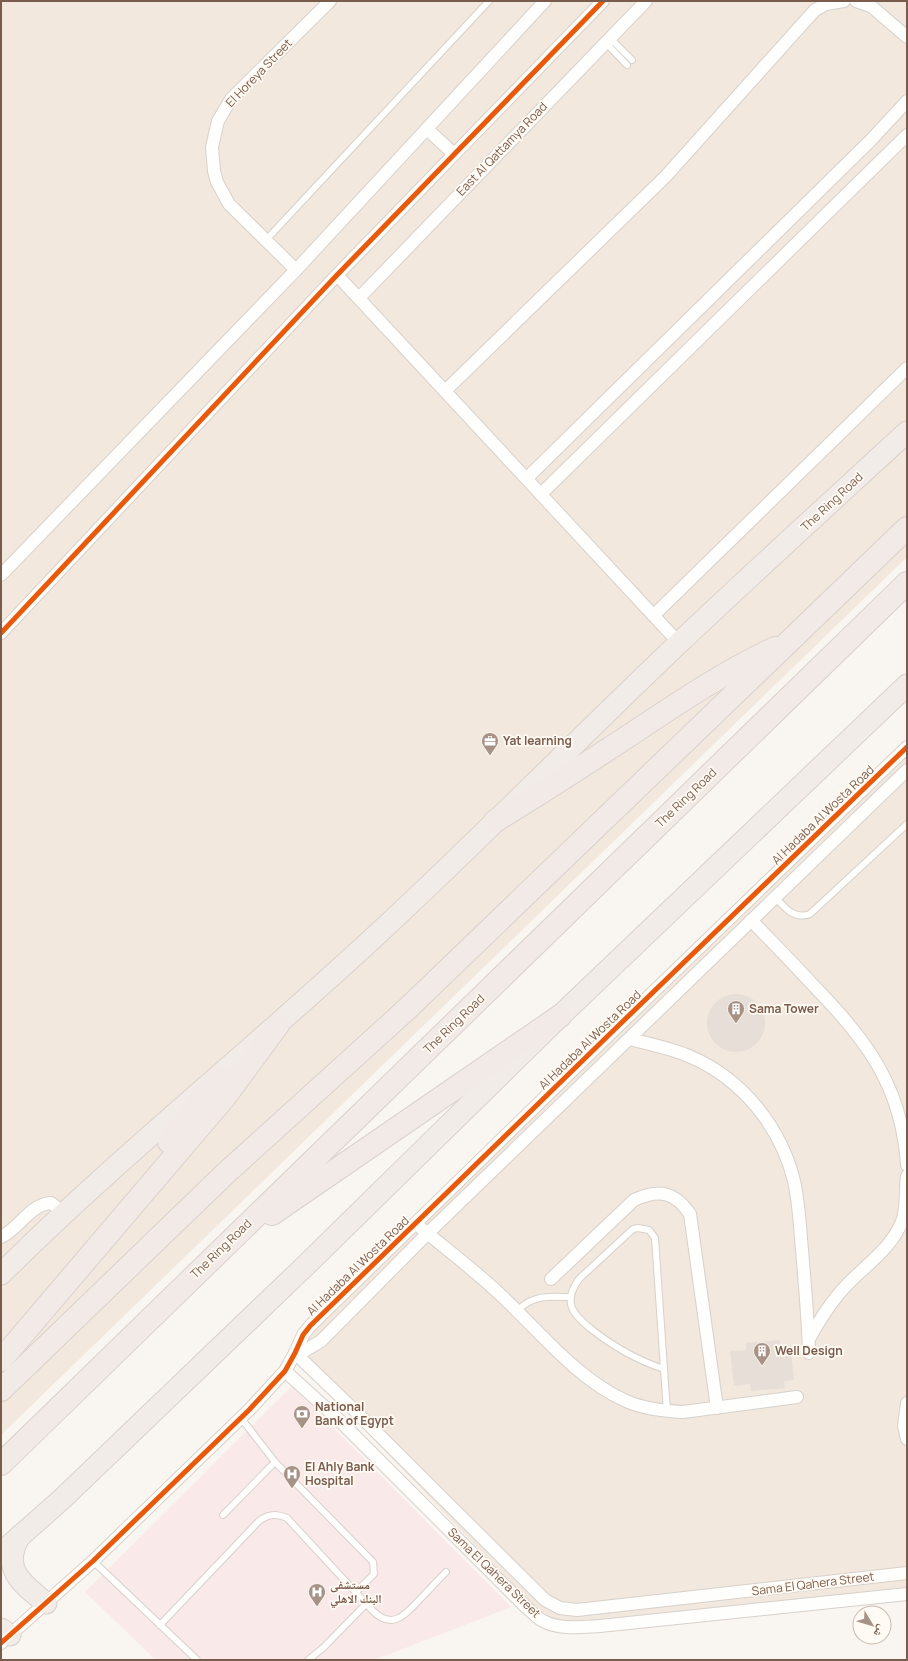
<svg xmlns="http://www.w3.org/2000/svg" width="908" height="1661" viewBox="0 0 908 1661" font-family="Manrope,'Noto Naskh Arabic',sans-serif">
<rect width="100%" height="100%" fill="#f9f5f0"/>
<g fill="#f2e8de">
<path d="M 1,1 L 907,1 L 907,557 L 1,1435 Z"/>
<path d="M 907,756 L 907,1589 L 582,1621 L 557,1621 L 543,1616 L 290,1352 Z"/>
</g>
<path fill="#fae9e9" d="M 292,1386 L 511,1607 L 374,1660 L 156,1660 L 85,1592 Z"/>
<g fill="#e6ded7">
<circle cx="736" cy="1023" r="29"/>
<path d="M 780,1340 L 780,1346 L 790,1345 L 794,1380 L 784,1381 L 785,1388 L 751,1391 L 750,1384 L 734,1386 L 730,1351 L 746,1350 L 746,1343 Z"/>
</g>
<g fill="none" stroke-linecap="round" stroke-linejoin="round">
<defs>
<g id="service">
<path d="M 610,38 L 632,60"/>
<path d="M 606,43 L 627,65"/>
<path d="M 266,240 L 489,1"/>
<path d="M 775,897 C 785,908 794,920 810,914 L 907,824"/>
<path d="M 638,1228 L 649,1230 L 655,1238 L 664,1369 C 636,1360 614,1347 591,1329 C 584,1323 576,1317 572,1308 C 568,1297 573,1288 579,1279 L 633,1229 Z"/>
<path d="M 517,1311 C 533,1294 549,1297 571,1297"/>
<path d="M 664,1369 L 667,1412"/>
<path d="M 241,1418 L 275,1462 L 373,1562 L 374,1574 L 356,1592"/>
<path d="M 223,1515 L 275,1462"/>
<path d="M 93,1561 L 197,1660"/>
<path d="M 160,1625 L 259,1521 C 268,1514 277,1513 287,1518 L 372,1610 C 393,1632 407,1613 422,1597 C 430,1589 438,1580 446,1572"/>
<path d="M 308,1660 L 323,1648 L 366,1604"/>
</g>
<g id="minor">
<path d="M 856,1 L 871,6 L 907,37"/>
<path d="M 427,129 L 454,154"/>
<path d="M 296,270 L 229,204 L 217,182 L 214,171 L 212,147 L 218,121 L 231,99 L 330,1"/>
<path d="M 337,275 L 679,643"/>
<path d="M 359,298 L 646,1"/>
<path d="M 445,391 L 666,176 L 815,10 L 826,4 L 844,1"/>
<path d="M 527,478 L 871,140 L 907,101"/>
<path d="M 541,494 L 907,135"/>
<path d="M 1,575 L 296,270 L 545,1"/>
<path d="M 654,615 L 907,368"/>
<path d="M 1,633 L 337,275 L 603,1"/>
<path d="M 751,920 C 771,941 792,962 812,984 C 865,1038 902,1085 907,1165"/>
<path d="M 629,1039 C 650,1044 671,1048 691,1057 C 742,1079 781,1127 794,1181 C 799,1203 800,1228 802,1250 C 805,1285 808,1319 809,1353"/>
<path d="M 421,1228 C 445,1248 469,1266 492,1287 C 534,1324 574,1378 626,1401 C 644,1409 664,1411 683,1412 L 797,1397"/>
<path d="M 1,1237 C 19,1229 30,1204 51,1203 L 64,1213"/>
<path d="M 551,1279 L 634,1200 C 659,1189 674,1191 690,1214 L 717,1408"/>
<path d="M 809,1339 C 819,1321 830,1303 844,1288 C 865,1265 892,1249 903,1219 C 907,1205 905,1190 907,1176"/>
<path d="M 295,1353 L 304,1351 L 321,1341 L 427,1234 L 907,770"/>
<path d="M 295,1353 L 351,1407 L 545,1600 L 560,1608 L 577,1610 L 907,1573"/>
<path d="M 285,1371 L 339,1420 L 526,1607 C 532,1612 537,1618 543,1621 C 560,1630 581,1627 600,1626 L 907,1594"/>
<path d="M 907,1403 L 904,1426 L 907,1439"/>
<path d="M 1,1643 L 93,1561 L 249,1410 L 285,1371 L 295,1353 L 303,1335 L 310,1326 L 616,1028 L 907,747"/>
</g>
<g id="trunk">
<path d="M 1,1274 C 123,1153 258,1046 384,928 C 484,835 580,737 679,643 C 754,572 831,502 907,432"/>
<path d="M 20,1536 C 0,1568 22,1584 46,1603"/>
<path d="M 1,1553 L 62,1499 L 303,1268 L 560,1016 L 907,685"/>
<path d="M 1,1629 L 10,1635"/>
</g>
<g id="motorway">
<path d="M 495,821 C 543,792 589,762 636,731 C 681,701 726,671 775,648"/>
<path d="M 169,1142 L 219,1076"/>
<path d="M 272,1214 L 560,1016"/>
<path d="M 1,1360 L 225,1097 L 278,1025"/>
<path d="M 1,1390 L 226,1173 L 407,1009 L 907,528"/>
<path d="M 1,1464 L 907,583"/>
</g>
</defs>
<use href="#service" stroke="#d7d1cb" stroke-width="8"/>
<use href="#minor" stroke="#d7d1cb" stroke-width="14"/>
<use href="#trunk" stroke="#dad1cc" stroke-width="23"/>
<use href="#motorway" stroke="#dad1cc" stroke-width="24"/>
<use href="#service" stroke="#fefefd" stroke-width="6"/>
<use href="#minor" stroke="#fefefd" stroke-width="12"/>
<use href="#trunk" stroke="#f2ece8" stroke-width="21"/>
<use href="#motorway" stroke="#f2eae7" stroke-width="22"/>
<defs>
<g id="cycleway">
<path d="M 1,633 L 337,275 L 603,1"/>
<path d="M 1,1643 L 93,1561 L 249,1410 L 285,1371 L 295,1353 L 303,1335 L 310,1326 L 616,1028 L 907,747"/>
</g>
</defs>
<use href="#cycleway" stroke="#fffaf3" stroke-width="8"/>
<use href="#cycleway" stroke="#e8590c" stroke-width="5"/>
</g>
<defs>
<symbol id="office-pin" viewBox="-11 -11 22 30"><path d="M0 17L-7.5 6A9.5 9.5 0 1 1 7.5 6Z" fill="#a69286" stroke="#fffaf3"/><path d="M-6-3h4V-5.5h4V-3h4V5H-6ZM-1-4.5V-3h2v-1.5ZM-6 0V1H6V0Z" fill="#fff"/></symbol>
<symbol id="building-pin" viewBox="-11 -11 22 30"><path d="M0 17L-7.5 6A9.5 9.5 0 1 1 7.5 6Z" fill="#a69286" stroke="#fffaf3"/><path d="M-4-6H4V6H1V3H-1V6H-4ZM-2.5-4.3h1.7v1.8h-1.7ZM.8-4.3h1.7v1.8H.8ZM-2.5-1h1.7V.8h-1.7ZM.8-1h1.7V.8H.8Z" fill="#fff"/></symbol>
<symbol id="bank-pin" viewBox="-11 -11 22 30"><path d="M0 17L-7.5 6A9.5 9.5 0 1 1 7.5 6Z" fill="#a69286" stroke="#fffaf3"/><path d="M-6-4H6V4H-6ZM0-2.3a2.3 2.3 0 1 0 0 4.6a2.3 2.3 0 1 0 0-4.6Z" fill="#fff"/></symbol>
<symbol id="hospital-pin" viewBox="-11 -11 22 30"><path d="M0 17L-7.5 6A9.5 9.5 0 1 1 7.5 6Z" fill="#a69286" stroke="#fffaf3"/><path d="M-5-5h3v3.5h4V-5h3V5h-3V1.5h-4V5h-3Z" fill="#fff"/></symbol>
</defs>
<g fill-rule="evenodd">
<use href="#office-pin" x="480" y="731" width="20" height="27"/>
<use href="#building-pin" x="726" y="999" width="20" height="27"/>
<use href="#building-pin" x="752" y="1341" width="20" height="27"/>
<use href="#bank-pin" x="292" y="1404" width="20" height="27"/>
<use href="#hospital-pin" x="282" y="1464" width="20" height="27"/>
<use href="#hospital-pin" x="307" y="1582" width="20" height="27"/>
</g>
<g text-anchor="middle" stroke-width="3.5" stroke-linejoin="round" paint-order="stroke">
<g font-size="12" fill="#7a5c4d" stroke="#fffaf3">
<text transform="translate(259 73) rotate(-46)" y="4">El Horeya Street</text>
<text transform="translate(502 149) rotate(-46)" y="4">East Al Qattamya Road</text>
<text transform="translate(832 502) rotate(-43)" y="4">The Ring Road</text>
<text transform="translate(686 798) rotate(-44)" y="4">The Ring Road</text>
<text transform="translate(823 815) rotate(-44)" y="4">Al Hadaba Al Wosta Road</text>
<text transform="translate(454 1024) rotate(-44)" y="4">The Ring Road</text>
<text transform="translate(590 1040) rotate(-44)" y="4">Al Hadaba Al Wosta Road</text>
<text transform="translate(221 1249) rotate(-44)" y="4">The Ring Road</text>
<text transform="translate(358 1266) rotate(-44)" y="4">Al Hadaba Al Wosta Road</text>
<text transform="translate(494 1573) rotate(44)" y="4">Sama El Qahera Street</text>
<text transform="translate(813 1584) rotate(-7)" y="4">Sama El Qahera Street</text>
</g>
<g font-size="12" font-weight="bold" fill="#7a5c4d" stroke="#fffaf3" text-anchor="start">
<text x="503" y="745">Yat learning</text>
<text x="749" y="1013">Sama Tower</text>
<text x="775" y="1355">Well Design</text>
<text x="315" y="1411">National<tspan x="315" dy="14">Bank of Egypt</tspan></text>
<text x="305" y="1471">El Ahly Bank<tspan x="305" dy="14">Hospital</tspan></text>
<text x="330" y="1589">مستشفى<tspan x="330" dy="14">البنك الاهلي</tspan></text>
</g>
</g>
<rect width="908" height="1661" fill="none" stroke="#7a5c4d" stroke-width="4"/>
<g transform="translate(872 1625) rotate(128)"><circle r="19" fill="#fffaf3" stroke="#cabbb1"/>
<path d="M0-3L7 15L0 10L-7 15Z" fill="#a69286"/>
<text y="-6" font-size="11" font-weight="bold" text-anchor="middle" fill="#7a5c4d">ش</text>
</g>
</svg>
